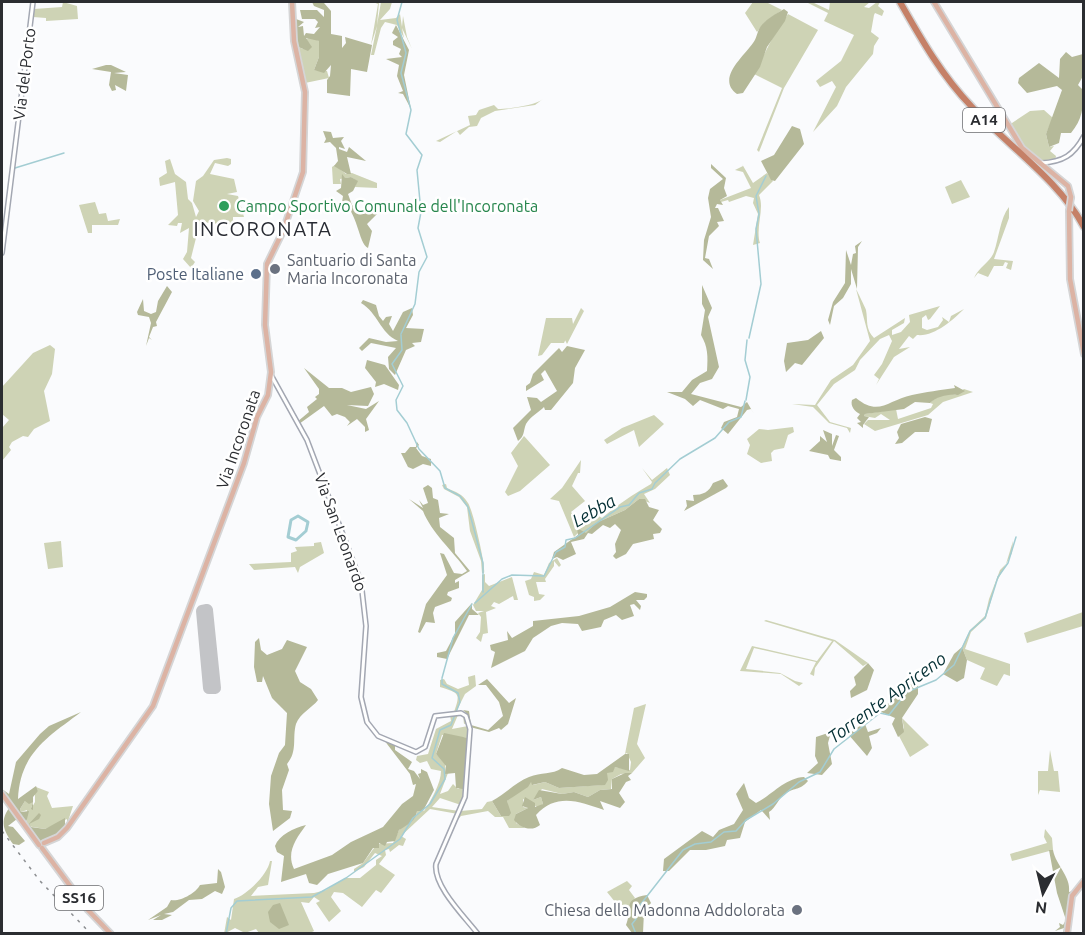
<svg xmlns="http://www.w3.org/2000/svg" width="1085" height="935" viewBox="0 0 1085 935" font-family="Ubuntu,sans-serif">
<rect width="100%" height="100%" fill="#fafbfd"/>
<g fill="#ced3b5">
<path d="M 63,2 L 77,6 L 78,19 L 46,21 L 46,18 L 33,17 L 34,9 L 62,7 Z"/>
<path d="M 373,2 L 379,2 L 377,25 L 381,2 L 392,2 L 390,9 L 380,20 L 396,18 L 400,14 L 402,27 L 403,16 L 407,37 L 412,49 L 402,28 L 404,38 L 397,25 L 385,22 L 381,28 L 374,55 L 371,55 L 377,26 L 371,45 L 378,4 Z"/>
<path d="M 753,2 L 766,2 L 782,10 L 765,22 L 757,32 L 745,13 Z"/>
<path d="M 806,2 L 812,2 L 829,10 L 830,2 L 870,2 L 864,7 L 869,8 L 877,2 L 880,2 L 878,6 L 884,11 L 882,16 L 875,13 L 874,15 L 871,32 L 879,38 L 874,46 L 873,54 L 846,87 L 837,106 L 813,132 L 836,87 L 832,81 L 820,87 L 816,81 L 841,61 L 854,35 L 824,21 L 828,13 Z"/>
<path d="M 788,14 L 818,30 L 784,88 L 759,152 L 757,150 L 782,88 L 754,74 L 772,39 Z"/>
<path d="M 311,37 L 319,41 L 319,57 L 314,70 L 327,71 L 329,78 L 305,83 L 296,46 L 303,49 L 311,46 L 306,39 Z"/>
<path d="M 543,99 L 535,105 L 495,111 L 481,118 L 477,126 L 469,127 L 460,135 L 457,131 L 440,142 L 436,141 L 470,125 L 468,116 L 476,115 L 479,110 L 494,105 L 498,109 C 510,109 536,105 543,99 Z"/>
<path d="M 1044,110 L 1053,118 L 1046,134 L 1049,147 L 1054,146 L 1050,151 L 1056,156 L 1055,161 C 1030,163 1021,145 1009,125 L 1030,111 Z"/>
<path d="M 227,158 L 231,159 L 231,164 L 228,166 L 215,163 L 210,174 L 234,179 L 237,192 L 227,194 L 238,196 L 244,217 L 233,217 L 233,220 L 237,222 L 236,226 L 202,222 L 201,231 L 194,231 L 196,238 L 191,258 L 195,262 L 191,268 L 183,259 L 187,252 L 189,228 L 180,233 L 182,223 L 178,223 L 177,226 L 168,225 L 178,215 L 175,182 L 160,186 L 159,178 L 167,173 L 165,161 L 170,159 L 175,174 L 186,182 L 188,199 L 192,203 L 196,217 L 199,211 L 193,201 L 196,181 L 203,176 L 214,160 Z"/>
<path d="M 742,164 L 753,183 L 767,173 L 773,181 L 759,195 C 765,209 755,228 760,243 L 753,245 L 758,214 L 753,203 L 754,198 L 746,196 L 729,202 L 728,200 L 721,202 L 720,200 L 751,188 L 743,172 L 735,170 L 743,166 Z"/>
<path d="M 335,165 L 346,174 L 352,173 L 377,183 L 377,188 L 355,187 L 357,181 L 351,177 L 340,179 L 341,184 L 333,184 L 332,167 Z"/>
<path d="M 961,180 L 970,197 L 952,204 L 945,187 Z"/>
<path d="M 95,202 L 99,214 L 106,213 L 108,221 L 120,219 L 118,225 L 92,225 L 92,233 L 88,233 L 79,205 Z"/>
<path d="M 1009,207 L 1009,218 L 994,259 L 1013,261 L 1011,270 L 1006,268 L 1008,263 L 1005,262 L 1003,266 L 994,266 L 988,277 L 978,273 L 974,278 C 979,267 991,261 994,252 C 999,238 1000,218 1009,207 Z"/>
<path d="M 856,289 C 858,293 864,305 866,310 C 868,320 865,329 874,338 L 905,318 L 904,323 L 892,330 L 892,335 L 901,332 L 910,322 L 909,315 L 940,306 L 930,319 L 928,320 L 926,315 L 922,318 L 922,328 L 927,330 L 938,327 L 943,320 L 942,317 L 949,322 L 951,316 L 964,309 C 953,320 934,337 917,335 L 913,339 L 909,336 L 899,349 L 910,347 L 894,357 L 876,385 L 879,379 L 874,375 L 882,364 L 892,341 L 889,335 L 880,339 L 860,360 L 855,370 L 834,384 L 817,405 L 830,422 L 851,428 L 850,433 L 847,428 L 829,423 L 813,407 L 792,404 L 815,405 L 831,380 L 853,365 L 870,341 Z"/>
<path d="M 581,308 L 584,311 L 567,344 L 565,340 L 571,328 L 564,343 L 551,343 L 542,355 L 538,356 L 546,318 L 572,318 L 573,324 Z"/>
<path d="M 50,345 L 55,349 L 52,374 L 44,391 L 50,421 L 34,429 L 28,437 L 23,436 L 12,442 L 9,447 L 11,450 L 2,461 L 2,428 L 9,420 L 2,414 L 2,387 L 33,353 Z"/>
<path d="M 964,389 L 973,392 L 943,402 L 928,415 L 875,431 L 864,424 L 868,420 L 890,420 L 881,414 L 875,418 L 864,416 L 865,414 L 896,409 L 898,419 L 931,408 L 933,404 L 930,403 C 935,397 948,392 955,395 Z"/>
<path d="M 654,415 L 664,424 L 639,447 L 634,430 L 607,444 L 604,440 L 622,428 Z"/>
<path d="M 793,427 L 794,432 L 788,435 L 784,448 L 774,450 L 771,453 L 772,461 L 761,463 L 747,454 L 750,445 L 747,439 L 759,429 L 768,430 Z"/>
<path d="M 524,436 L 550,465 L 520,491 L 508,496 L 505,492 L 518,466 L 511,453 Z"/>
<path d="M 581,460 L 580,473 L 578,473 L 572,486 L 585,501 L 571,512 L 583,526 L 597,515 L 602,518 C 617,505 634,494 651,484 L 652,482 L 642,468 L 652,480 L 667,468 L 670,475 L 655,489 L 644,494 L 650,503 L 639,499 L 625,510 L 596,523 L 587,533 L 578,533 L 574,537 L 559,501 L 550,499 L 562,488 Z"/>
<path d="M 446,484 L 447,488 C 457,493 462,493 468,503 C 473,510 486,567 484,573 L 482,573 L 481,561 L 470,531 L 467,507 L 459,497 L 444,489 L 442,485 Z"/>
<path d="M 61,541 L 63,567 L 48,569 L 44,543 Z"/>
<path d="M 1013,541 L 1012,553 L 996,583 L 986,618 L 971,632 L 965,649 L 1010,664 L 1010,676 L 1004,674 L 997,686 L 980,679 L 985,668 L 967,660 L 962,647 L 970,630 L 985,616 L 989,599 L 1000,570 L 1006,564 Z"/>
<path d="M 321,542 L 324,553 L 300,567 L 298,573 L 295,567 L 254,570 L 249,564 L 291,562 L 291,553 L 297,551 L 295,547 L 314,546 L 314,543 Z"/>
<path d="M 557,558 L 561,565 L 559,567 L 554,561 L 554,566 L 545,579 L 546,582 L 536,582 L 539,594 L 545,595 L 540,600 L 534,601 L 534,597 L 529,595 L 525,581 L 531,579 L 534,572 L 544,575 L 549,563 Z"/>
<path d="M 485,574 L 485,582 L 489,586 L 512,577 L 518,600 L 514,600 L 513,596 L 499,604 L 494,602 L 491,606 L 496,608 L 486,612 L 488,633 L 483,634 L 481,642 L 476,638 L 480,632 L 481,617 L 478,613 L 484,611 L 476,611 L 473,605 L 482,590 L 482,575 Z"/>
<path d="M 1083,612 L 1083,626 L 1027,643 L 1024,633 Z"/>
<path d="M 766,620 L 835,640 L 868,663 L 863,666 L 834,641 L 815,668 L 814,676 L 810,674 L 816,662 L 754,648 L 746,669 L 780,673 L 795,681 L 803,683 L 799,686 L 781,674 L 740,671 L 752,646 L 817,661 L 832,641 L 764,621 Z"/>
<path d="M 475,675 L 476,686 L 465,694 L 456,712 L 454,712 C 461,693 459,693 440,687 L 440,680 L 444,679 L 447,684 L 458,689 L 469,685 L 468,677 Z"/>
<path d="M 646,704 L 637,744 L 645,758 L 632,773 L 621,774 L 612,779 L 611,789 L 600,790 L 588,797 L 574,792 L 562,794 L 542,789 L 533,800 L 541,797 L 543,804 L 539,808 L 523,799 L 523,807 L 528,808 L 516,814 L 516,823 L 525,828 L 509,828 L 503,817 L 495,817 L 488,811 L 461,816 L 455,823 L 461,811 L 482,809 L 487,802 L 492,801 L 501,816 L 509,816 L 507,801 L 531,781 L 533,785 L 545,782 L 559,788 L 602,785 L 606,773 L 615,767 L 630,770 L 631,762 L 627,753 L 625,754 L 634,708 Z"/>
<path d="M 460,713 L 465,715 L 468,723 L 464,724 L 463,715 L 458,715 L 452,729 L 468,726 L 468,738 L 442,735 L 436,754 L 445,764 L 446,773 L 448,773 L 440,794 L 448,791 L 453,784 L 458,789 L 464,786 L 464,795 L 460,803 L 461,805 L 440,798 L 432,807 L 459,811 L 458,814 L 430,809 L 401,836 L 406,839 L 403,846 L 399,845 L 390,852 L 389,849 L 385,850 L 386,855 L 379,864 L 395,875 L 381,893 L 376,890 L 362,907 L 343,893 L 334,892 L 331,897 L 341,911 L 329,922 L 316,903 L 320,901 L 314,897 L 309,903 L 301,902 L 314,931 L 310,933 L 259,933 L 256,929 L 245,933 L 235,928 L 224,934 L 227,917 L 231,920 L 234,899 C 247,895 268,874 270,861 L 272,861 L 268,885 L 258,887 L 251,896 L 314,893 L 326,890 L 345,878 L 360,878 L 376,865 L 376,860 L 382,856 L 375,853 L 364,867 L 354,872 L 354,869 L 363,863 L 377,844 L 393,843 L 399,830 L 417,815 L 417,810 L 424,811 C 431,801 441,783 441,771 L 431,769 L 427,761 L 420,763 L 416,760 L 417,756 L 428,754 L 436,729 L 451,721 L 450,715 L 435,718 L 437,716 Z"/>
<path d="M 902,718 L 929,745 L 910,757 L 899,736 L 904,728 Z"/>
<path d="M 1050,750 L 1054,771 L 1058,771 L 1060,792 L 1040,790 L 1038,795 L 1038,771 L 1048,771 Z"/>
<path d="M 36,787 L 49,792 L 47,796 L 52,808 L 73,806 L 67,824 L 67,819 L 45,829 L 27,826 L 27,810 L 21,812 L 20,809 L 25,801 L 33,802 L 31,809 L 35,802 L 35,792 L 38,791 Z"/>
<path d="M 1045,829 L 1052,838 L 1053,850 L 1012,861 L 1010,854 L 1047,843 L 1044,837 Z"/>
<path d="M 627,881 L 632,886 L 629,890 L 635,898 L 627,909 L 628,918 L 607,892 Z"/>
</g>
<g fill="#b5b999">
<path d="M 312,2 L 324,3 L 331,11 L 331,34 L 342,36 L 342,48 L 346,43 L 345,37 L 372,45 L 367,72 L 351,69 L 350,96 L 327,93 L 327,80 L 330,76 L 331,65 L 324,73 L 314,70 L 319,57 L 319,41 L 306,38 L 312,47 L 308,51 L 296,46 L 293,6 L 296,8 L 296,19 L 304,22 L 298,27 L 303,26 L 304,36 L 306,33 L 314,34 L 320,27 L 315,28 L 318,22 L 315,19 L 302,19 L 300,10 L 317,10 L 324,17 L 324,10 L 314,6 Z"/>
<path d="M 784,9 L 788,12 L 785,21 L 767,47 L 760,67 L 743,93 L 737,94 C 716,79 743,57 753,43 C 757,38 757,31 761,26 C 766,19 776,14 784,9 Z"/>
<path d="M 396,25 L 409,50 L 404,75 L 411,109 L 403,94 L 398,93 L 403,91 L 397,76 L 399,65 L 386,59 L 402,57 L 399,54 L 401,49 L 393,45 L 393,41 L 398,37 L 392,33 Z"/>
<path d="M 1066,52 L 1072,57 L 1083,54 L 1083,76 L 1078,85 L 1083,90 C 1084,107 1082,120 1071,133 L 1061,133 L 1059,143 L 1049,147 L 1046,134 L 1062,90 L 1057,86 L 1027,93 L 1018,83 L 1019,78 L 1039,63 L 1059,78 L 1060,59 Z"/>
<path d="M 106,65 L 111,65 L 126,72 L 114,73 L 128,75 L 126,91 L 115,85 L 116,90 L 112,91 L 109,85 L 111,72 L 92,69 Z"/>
<path d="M 792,126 L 800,129 L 804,144 L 775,181 L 771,180 L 761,161 L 774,155 Z"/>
<path d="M 323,131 L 331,132 L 333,138 L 344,137 L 341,141 L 345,149 L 339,147 L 339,149 L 347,152 L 349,147 L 366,161 L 347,157 L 351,174 L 347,174 L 334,166 L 338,161 L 336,148 L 330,142 L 324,143 L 326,139 Z"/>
<path d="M 711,164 L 726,178 L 724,188 L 727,196 L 720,200 L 723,205 L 717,204 L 715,208 L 718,208 L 724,221 L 717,222 L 719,226 L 709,236 L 705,258 L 709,259 L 713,269 L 703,260 L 704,240 L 711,217 L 708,198 L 710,189 L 723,179 L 711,168 Z"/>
<path d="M 342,174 L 345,178 L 351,177 L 358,181 L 353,191 L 348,194 L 352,205 L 363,214 L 373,210 L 378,213 L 367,224 L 372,231 L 368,248 C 358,243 358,211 342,202 L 343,196 L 336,191 L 341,188 Z"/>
<path d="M 862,241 L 858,247 L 857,289 L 851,269 L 851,284 L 843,298 L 834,306 L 830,325 L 828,320 L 833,302 L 845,283 L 846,250 L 851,265 L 853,254 L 856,253 L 855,246 Z"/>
<path d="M 702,285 L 712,308 L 708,317 L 719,367 L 712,379 L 700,383 L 691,394 L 741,407 L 747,402 L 754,414 L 751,409 L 747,410 L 728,434 L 721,428 L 724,422 L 737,417 L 739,409 L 728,406 L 723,409 L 700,400 L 693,406 L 685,399 L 667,392 L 682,392 L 692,380 L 707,371 C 708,356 708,347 701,335 L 705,310 L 702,304 Z"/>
<path d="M 167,286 L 172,292 L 156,322 L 157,326 L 153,327 L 149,337 L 152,340 L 149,338 L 146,346 L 151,323 L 149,317 L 138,315 L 137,312 L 143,299 L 144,311 L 151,314 L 156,312 L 158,301 Z"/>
<path d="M 363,300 L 376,305 L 379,316 L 383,321 L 386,317 L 392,316 L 389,324 L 393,331 L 403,312 L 412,308 L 413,315 L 406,328 L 424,329 L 421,342 L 412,343 L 415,346 L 406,350 L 395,375 L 389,369 L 388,357 L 396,348 L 371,343 L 362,351 L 359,348 L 369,338 L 386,342 L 398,341 C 380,333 378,313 361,303 Z"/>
<path d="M 821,331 L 824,338 L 802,365 L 795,363 L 786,372 L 784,361 L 787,343 L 808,340 Z"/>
<path d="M 567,346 L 585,350 L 575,368 L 573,383 L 551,410 L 545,410 L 544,407 C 539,412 530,417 526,424 C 523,431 525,436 518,441 L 513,428 L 531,410 L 527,397 L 537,398 L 541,402 L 557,391 L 545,370 L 541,374 L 544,380 L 526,391 L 526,386 L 530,383 L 533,374 L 559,348 L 562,352 Z"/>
<path d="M 367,360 L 385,365 L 399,385 L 398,390 L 384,384 L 375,387 L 376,382 L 365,368 Z"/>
<path d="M 304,368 L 329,388 L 342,388 L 351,392 L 371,387 L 374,394 L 368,406 L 347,405 L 366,409 L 379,401 L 366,419 L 369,430 L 365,432 L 365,427 L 357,419 L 347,426 L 350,422 L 345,417 L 337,414 L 332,416 L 324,406 L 299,424 L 297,422 L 309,412 L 307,407 L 317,399 L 315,397 L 319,394 L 319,389 Z"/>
<path d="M 954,385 L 965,391 L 958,395 C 949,394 937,396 930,403 L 915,402 L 904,409 L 865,414 L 864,416 L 869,417 L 863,425 L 863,428 L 857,423 L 861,422 L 857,418 L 860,414 C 855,412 850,406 852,400 L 856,398 C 879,417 888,400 912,395 C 925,392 941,390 955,388 Z"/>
<path d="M 925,417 L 932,419 L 929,432 L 915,432 L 902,443 L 895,444 L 899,438 L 897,432 L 901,424 Z"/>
<path d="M 823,430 L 832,434 L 832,446 L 836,435 L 839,436 L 834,450 L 841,457 L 841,461 L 830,459 L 828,455 L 809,451 L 820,441 L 820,436 L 827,442 Z"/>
<path d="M 417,442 L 419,445 L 416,448 L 422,456 L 431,459 L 431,466 L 423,464 L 413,469 L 408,467 L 401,453 L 405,453 L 410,447 L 416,447 Z"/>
<path d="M 723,479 L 728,486 L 726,488 L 684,511 L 687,506 L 686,500 L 694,501 L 693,495 C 703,495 709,492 713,483 Z"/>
<path d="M 428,485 L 432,488 L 433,498 L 438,500 L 440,513 L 449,514 L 439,518 L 440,527 L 454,538 L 455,553 L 470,571 L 455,580 L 455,583 L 459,581 L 459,588 L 448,592 L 447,595 L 452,598 L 451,601 L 435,607 L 433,613 L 435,623 L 426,622 L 420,633 L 418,632 L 426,604 L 447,575 L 440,553 L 444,554 L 454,573 L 462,574 L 467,571 C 453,551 431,532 423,511 L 409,499 L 423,508 L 419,500 L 423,505 L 428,503 L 423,488 Z"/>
<path d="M 639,499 L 645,499 L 649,507 L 659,510 L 653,520 L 662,529 L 660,533 L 653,534 L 654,539 L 633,544 L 626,554 L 616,559 L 613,556 L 616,552 L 615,544 L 621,530 L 615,524 L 610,528 L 603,525 L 592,534 L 588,533 L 584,539 L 571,542 L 576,554 L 563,560 L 557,557 L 552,559 L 554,552 L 578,535 L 577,528 L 586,533 L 596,523 L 625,510 Z"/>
<path d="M 635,592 L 647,594 L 647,597 L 644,600 L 636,600 L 641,606 L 640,610 L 634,604 L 630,605 L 634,616 L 622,620 L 616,615 L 604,620 L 601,627 L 582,631 L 578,624 L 562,623 L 551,626 L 533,638 L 525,651 L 491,668 L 495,652 L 491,650 L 490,645 L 508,640 L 507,631 L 512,638 L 533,626 L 533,621 L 579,616 L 610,607 Z"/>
<path d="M 472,603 L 472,609 L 479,615 L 469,615 L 447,659 L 437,657 L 437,653 L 446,651 L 455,634 L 455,622 Z"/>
<path d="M 259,638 L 261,650 L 267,655 L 282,649 L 287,640 L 307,647 L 295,671 L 300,682 L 311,689 L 318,700 C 312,708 300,713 296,724 C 292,738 298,751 287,764 L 289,770 L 282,790 L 283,810 L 292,811 L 290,818 L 273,831 L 269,804 L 271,776 L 279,753 L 285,745 L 287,713 L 272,698 L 263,676 L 262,682 L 257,682 L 254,667 L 255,642 Z"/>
<path d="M 962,647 L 967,660 L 964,678 L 957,682 L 943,674 L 954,654 Z"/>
<path d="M 868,663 L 874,670 L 867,690 L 851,698 L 850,691 L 856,685 L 854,677 Z"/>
<path d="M 487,679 L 509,703 L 516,698 L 508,724 L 501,730 L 499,728 L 489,732 L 470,727 L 467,714 L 463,710 L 469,711 L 471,725 L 488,730 L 503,716 L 499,702 L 486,685 L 478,685 Z"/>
<path d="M 913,682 L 918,686 L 918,694 L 902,718 L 904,732 L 898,737 L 892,724 L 895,718 L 879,711 Z"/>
<path d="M 81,712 C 48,737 20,753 18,799 L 36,786 L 38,791 L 33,797 L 33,810 L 31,809 L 33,802 L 29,804 L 25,801 L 20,809 L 21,812 L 29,811 L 26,823 L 2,789 L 9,794 L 16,762 L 40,734 L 49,726 Z"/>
<path d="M 873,717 L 865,724 L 868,732 L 881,728 L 877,733 L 869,736 L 872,748 L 867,756 L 848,734 Z"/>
<path d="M 831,732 L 828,743 L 832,764 L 822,775 L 807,773 L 818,763 L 815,756 L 816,737 Z"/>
<path d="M 444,733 L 468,738 L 465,786 L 463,789 L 456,788 L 455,773 L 445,774 L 446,766 L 436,754 Z"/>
<path d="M 384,740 L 395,745 L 395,750 L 412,762 L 408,769 L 414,771 L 420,779 L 418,774 L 421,773 L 421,769 L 427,772 L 434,790 L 423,811 L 417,811 C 417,820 406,826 399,830 L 395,841 L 387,842 L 385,846 L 379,843 L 379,848 L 373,848 L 363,863 L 328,874 L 317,885 L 309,883 L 306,874 L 281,882 L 284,856 L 277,852 L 275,846 C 279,835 294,828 306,825 C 296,839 286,852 294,869 L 332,855 L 351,842 L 383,827 L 402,804 L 413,796 L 416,784 L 413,785 L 410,774 Z"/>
<path d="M 625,754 L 629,754 L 629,771 L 615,767 L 613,772 L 607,773 L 608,780 L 605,785 L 559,788 L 545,782 L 532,785 L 531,782 L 528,787 L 507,801 L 511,813 L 509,816 L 501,816 L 492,801 C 505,794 516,782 529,777 C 541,772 552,775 562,768 L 584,775 L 597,774 Z"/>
<path d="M 625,773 L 632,773 L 628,776 L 631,780 L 626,782 L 619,793 L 625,802 L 620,808 L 600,801 L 604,810 C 580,802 557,792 536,815 L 540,825 C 532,832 520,828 514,820 L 516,814 L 528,808 L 522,806 L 525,797 L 535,803 L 535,807 L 543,804 L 541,797 L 533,800 L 539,790 L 562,794 L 574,792 L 588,797 L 600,790 L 612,789 L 612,779 Z"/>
<path d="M 804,777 L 808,781 C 799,791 796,787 786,793 C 778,798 776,808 769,812 L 770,820 L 761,810 L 745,822 L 740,838 L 727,840 L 725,846 L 706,850 L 690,850 L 669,871 L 663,871 L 664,859 L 702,831 L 713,837 L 719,830 L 734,824 L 743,810 L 736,794 L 744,783 L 749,798 L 756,803 C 772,795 785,778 804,777 Z"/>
<path d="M 9,808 L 17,819 L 8,826 L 13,827 L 25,841 L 19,845 L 13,844 C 3,830 0,821 9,808 Z"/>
<path d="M 39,813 L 41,815 L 39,819 L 29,824 L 31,827 L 45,829 L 65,818 L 65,829 L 47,841 L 39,841 L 27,826 Z"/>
<path d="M 1049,850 L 1053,850 C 1056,866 1071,876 1069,892 L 1073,891 L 1066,933 L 1063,933 L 1064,928 L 1055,931 L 1060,927 L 1059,923 L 1063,925 L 1066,920 L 1057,893 Z"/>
<path d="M 218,869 L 221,872 L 225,887 L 222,894 L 215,891 L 202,899 L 189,900 L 173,912 L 164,914 L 172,915 L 162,920 L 153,920 L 161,915 L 148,920 L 167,907 L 171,900 C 180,902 196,893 200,885 L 217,883 Z"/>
<path d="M 647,895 L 651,903 L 644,912 L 643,933 L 632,933 L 626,925 C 633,909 621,899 647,895 Z"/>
<path d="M 280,903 L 289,925 L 279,929 L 270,922 L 268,912 L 273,905 Z"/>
</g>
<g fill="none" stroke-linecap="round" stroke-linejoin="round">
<g stroke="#a3cdd3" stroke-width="1.5">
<path d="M 15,168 L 64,153"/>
<path d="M 401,334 L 415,304 L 419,272 L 427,257 L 418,228 L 421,212 L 417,170 L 422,155 L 406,134 L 411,110 L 401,73 L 406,53 L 397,20 L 402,2"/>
<path d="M 401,335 L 402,350 L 392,364 L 403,386 L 396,400 L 397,410 L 407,423 L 419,449 L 440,471 L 445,488 L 460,496 L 468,507 L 483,563 L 483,592"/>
<path d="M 749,338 L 761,284 L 756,229 L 759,214 L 756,196 L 766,176"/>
<path d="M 746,400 L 750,377 L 745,360 L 747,340"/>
<path d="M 475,603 L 502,579 L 512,575 L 544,576 L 556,552 L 565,547 L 566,540 L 575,538 L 620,507 L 629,505 L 639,493 L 652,489 L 655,483 L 680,459 L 715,438 L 729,422 L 741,417 L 745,401"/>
<path d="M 442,678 L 453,638 L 472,604"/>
<path d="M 226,934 L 231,908 L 237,901 L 312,897 L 346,878 L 400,839 L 413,818 L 430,804 L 445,779 L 444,769 L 432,758 L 440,730 L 451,725 L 460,702 L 458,693 L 442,684 L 442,679"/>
<path d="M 636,934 L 632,924 L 636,919 L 637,909 L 683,850 L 695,844 L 711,842 L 724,832 L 736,831 L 746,820 L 773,804 L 799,782 L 820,772 L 834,749 L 880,713 L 889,715 L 907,692 L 936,680 L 954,665 L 970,631 L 985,618 L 998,577 L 1008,563 L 1016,537"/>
</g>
<path stroke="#a3cdd3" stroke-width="3" d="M 298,516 L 308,522 L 306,531 L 296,540 L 288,537 L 291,520 Z"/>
<path stroke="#c3c4c7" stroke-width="12" d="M 207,610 L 215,688 L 209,688 L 202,611 Z"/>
<defs>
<g id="minor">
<path d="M 1041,163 C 1063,162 1074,155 1084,136"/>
<path d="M 2,253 L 33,2"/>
<path d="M 271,375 L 307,440 L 361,582 L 366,626 L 361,697 L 367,722 L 378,736 L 416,752 L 425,747 L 435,716 L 461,713 L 466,716 L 470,729 L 465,797 L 436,864 C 433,886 465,917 478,934"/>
</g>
<g id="major">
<path d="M 934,2 L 1022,148 L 1068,186 L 1071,197"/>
<path d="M 1069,211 L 1070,279 L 1084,354"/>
<path d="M 2,794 L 39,845"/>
<path d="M 44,843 L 58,837 L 67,828 L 153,706 L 244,463 L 257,417 L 268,395 L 271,372 L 265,325 L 267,264 L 283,231 L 303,172 L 305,92 L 294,41 L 292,2"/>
<path d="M 42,848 L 88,910 L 111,934"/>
<path d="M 1067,934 L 1072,896 L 1084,881"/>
</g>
<path id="highway" d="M 900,2 C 921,39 942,76 972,107 C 1008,146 1059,180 1084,227"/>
</defs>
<use href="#minor" stroke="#a3a7b2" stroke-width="6"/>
<use href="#major" stroke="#d5d5d6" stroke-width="8"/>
<use href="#highway" stroke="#d5d5d6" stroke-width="9"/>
<use href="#minor" stroke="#fff" stroke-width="3"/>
<use href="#major" stroke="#dcb3a4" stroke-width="4.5"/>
<use href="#highway" stroke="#c58067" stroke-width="6"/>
<path stroke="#8c8e91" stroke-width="1.5" stroke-dasharray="3 6" stroke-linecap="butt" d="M 2,831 L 40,881 L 91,934"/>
<defs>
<path id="major-bridge" d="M 1069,211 L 1071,197"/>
</defs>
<use href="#major-bridge" stroke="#d5d5d6" stroke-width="8" stroke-linecap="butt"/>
<use href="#major-bridge" stroke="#dcb3a4" stroke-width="4.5"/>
</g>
<circle fill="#2e9e5b" stroke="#fff" stroke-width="2" cx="224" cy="206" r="6"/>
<g fill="#6b7280" stroke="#fff" stroke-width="2">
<circle cx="275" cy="269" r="6"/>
<circle cx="797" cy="910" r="6"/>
</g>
<circle fill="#5c6f8a" stroke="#fff" stroke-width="2" cx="256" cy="274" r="6"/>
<g text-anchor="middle" stroke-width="5" stroke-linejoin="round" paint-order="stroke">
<g fill="#fff" stroke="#6b6c6f" stroke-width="1.5">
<rect x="963" y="108" width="42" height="24" rx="4.5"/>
<rect x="55" y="886" width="48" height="24" rx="4.5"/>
</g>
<g font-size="15" font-weight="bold" fill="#2b2d31">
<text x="984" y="125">A14</text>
<text x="79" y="903">SS16</text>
</g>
<g font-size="16" fill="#2b2d31" stroke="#fff">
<text transform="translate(24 74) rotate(-83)" y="6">Via del Porto</text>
<text transform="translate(238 439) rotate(-71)" y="6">Via Incoronata</text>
<text transform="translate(341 532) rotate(70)" y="6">Via San Leonardo</text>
</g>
<g font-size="16" fill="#27864d" stroke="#fff" text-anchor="start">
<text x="236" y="212">Campo Sportivo Comunale dell'Incoronata</text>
</g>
<g font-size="16" fill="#5b616d" stroke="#fff" text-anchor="start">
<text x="287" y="266">Santuario di Santa<tspan x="287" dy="18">Maria Incoronata</tspan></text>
<text x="785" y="916" text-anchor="end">Chiesa della Madonna Addolorata</text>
</g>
<g font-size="16" fill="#4e5e75" stroke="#fff" text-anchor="end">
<text x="244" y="280">Poste Italiane</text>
</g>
<g font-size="18" font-style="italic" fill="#053035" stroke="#fff">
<text transform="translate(594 511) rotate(-30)" y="6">Lebba</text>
<text transform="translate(887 698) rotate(-36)" y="6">Torrente Apriceno</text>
</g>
<g font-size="20" letter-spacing="1.5" fill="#292c34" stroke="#fff">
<text x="263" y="236">INCORONATA</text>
</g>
</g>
<rect width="1085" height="935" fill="none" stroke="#2b2d31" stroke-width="6"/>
<g transform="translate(1043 893) rotate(187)" stroke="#ffffff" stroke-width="4.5" paint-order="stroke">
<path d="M0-4.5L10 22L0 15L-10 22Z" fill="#2b2d31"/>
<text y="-9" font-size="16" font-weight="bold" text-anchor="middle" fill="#2b2d31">N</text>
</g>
</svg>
